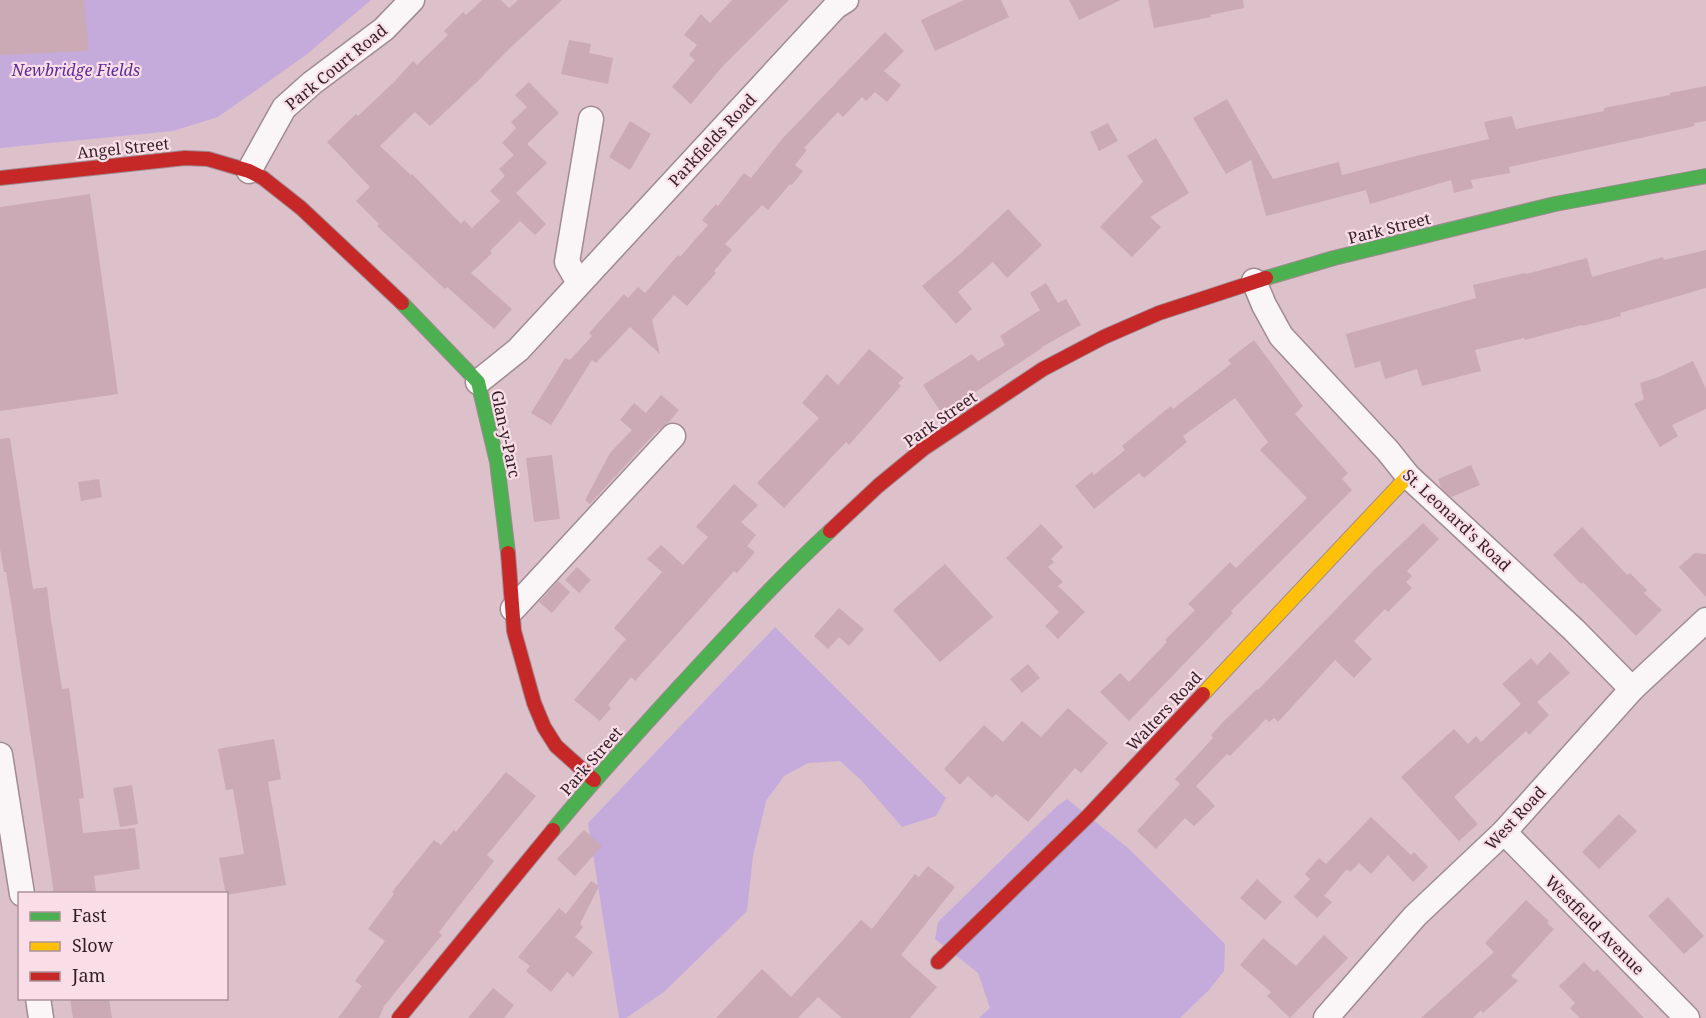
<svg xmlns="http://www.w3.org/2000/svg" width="1706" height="1018" viewBox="0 0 1706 1018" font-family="'Noto Serif',serif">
<rect width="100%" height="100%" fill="#ddc1ca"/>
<g fill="#c4abdc">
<path d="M 0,0 L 371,0 L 306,55 L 218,117 L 173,131 L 0,148 Z"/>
<path d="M 775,627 L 946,798 L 936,816 L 902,827 L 862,781 L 840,761 L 808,763 L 784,776 L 766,801 L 753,856 L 747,911 L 664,992 L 626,1018 L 619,1018 L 588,823 Z"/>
<path d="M 1067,799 L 1128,848 L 1225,944 L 1224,971 L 1209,990 L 1180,1018 L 979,1018 L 990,1008 L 978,973 L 935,939 L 938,922 L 1056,807 Z"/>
</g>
<g fill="#cba9b5">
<path d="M 0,0 L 84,0 L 89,51 L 0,55 Z"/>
<path d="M 482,0 L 501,0 L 509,8 L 518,0 L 562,0 L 508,50 L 477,82 L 430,126 L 415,112 L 380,146 L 411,175 L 412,174 L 461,224 L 464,220 L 472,228 L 500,201 L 490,191 L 505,176 L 499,169 L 514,155 L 502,143 L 516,128 L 511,122 L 527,107 L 515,95 L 529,82 L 559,113 L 527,144 L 547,163 L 516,193 L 546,224 L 535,235 L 520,221 L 490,251 L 492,253 L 471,273 L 512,309 L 494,329 L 447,287 L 445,289 L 377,226 L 379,224 L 356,201 L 370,187 L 327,142 L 356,114 L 358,116 L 394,82 L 413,61 L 417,65 L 448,35 L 444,31 L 463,12 L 466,15 Z"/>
<path d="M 732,0 L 789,0 L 722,67 L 691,104 L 672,87 L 695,60 L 689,55 L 697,45 L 684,35 L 701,14 L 710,23 Z"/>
<path d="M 964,0 L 1001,0 L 1009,17 L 935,51 L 921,20 Z"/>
<path d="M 1069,0 L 1121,0 L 1079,20 Z"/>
<path d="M 1148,0 L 1243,0 L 1244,8 L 1210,15 L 1211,17 L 1154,28 Z"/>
<path d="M 885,32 L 904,51 L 884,71 L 901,85 L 887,102 L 875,92 L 866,101 L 862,97 L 843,117 L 838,112 L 804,148 L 807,150 L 795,165 L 803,171 L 792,185 L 790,184 L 768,210 L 762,205 L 725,244 L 732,250 L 714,271 L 716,273 L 687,306 L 674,295 L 652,320 L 660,354 L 630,327 L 596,363 L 592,360 L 551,425 L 531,413 L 565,358 L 570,360 L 592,336 L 589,333 L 624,294 L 628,298 L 638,287 L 645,293 L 678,255 L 680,257 L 708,225 L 702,220 L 716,204 L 718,206 L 744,173 L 751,178 L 782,139 Z"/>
<path d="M 569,40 L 591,44 L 589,53 L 613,58 L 608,84 L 561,74 Z"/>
<path d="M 1706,86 L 1706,121 L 1694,123 L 1695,126 L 1509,167 L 1510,173 L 1471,180 L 1473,188 L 1454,193 L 1451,180 L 1370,204 L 1366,190 L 1266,216 L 1251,160 L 1226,174 L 1193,118 L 1227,99 L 1273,179 L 1339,162 L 1342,175 L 1416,156 L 1489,139 L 1484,122 L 1512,116 L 1516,129 L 1604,111 L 1604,108 L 1670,95 L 1670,93 Z"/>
<path d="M 630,121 L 651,134 L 630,170 L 609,157 Z"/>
<path d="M 1108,123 L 1118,141 L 1099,151 L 1090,132 Z"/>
<path d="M 1156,138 L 1189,193 L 1150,217 L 1161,227 L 1132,257 L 1100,227 L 1143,182 L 1127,156 Z"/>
<path d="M 90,194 L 118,394 L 0,411 L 0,207 Z"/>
<path d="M 1008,209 L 1042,245 L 1007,278 L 993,262 L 958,292 L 972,309 L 956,324 L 922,286 L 960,254 Z"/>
<path d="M 1706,250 L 1706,288 L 1620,313 L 1621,316 L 1583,326 L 1582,325 L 1525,340 L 1524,338 L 1475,350 L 1481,371 L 1422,386 L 1417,369 L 1385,379 L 1380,361 L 1355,368 L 1346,334 L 1476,298 L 1473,285 L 1525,273 L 1526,274 L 1587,258 L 1592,277 L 1663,257 L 1664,260 Z"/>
<path d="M 1046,283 L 1058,303 L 1066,299 L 1081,325 L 1042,347 L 1042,348 L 942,414 L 923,385 L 972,354 L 978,361 L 1005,345 L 1000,336 L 1040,310 L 1030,293 Z"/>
<path d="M 1254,340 L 1303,406 L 1295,414 L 1348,473 L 1342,479 L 1352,490 L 1231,611 L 1233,613 L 1129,721 L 1100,692 L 1120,673 L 1129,682 L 1167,642 L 1165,640 L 1195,610 L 1188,604 L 1230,562 L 1236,568 L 1307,498 L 1260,450 L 1268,442 L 1235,398 L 1183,436 L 1187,442 L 1144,478 L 1139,473 L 1094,509 L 1075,486 L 1092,472 L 1094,475 L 1125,450 L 1122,446 L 1151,422 L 1171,406 L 1173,409 L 1231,364 L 1228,360 Z"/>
<path d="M 869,349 L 904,378 L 898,383 L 901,386 L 849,445 L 846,442 L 784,508 L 757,483 L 819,418 L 802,403 L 827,374 L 838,385 Z"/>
<path d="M 1693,361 L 1706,389 L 1706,409 L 1672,425 L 1678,436 L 1660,447 L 1634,404 L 1644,399 L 1640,383 L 1659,377 Z"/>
<path d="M 661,395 L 679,410 L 669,422 L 655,433 L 590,504 L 585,500 L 610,453 L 632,430 L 620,420 L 634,403 L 646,413 Z"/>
<path d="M 10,438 L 33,589 L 47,587 L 50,613 L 62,689 L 69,688 L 84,798 L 79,799 L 83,833 L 135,828 L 140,869 L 94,876 L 96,891 L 83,894 L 54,894 L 12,609 L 6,572 L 4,572 L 0,549 L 0,439 Z"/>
<path d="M 552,455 L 560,519 L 534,522 L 526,458 Z"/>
<path d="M 1471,465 L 1480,485 L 1451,497 L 1441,488 L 1438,479 Z"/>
<path d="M 99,479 L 102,497 L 81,501 L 78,482 Z"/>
<path d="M 734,484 L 758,505 L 741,522 L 756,535 L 747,546 L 755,552 L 737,573 L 734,571 L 635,681 L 631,677 L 608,705 L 611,708 L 600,721 L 574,700 L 626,639 L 614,628 L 662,572 L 647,559 L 661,545 L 683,565 L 708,537 L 696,527 Z"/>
<path d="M 1423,523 L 1439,539 L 1407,571 L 1412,576 L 1406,582 L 1412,588 L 1388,612 L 1385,609 L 1354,641 L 1372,659 L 1354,678 L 1335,660 L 1278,722 L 1274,718 L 1269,722 L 1266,719 L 1230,756 L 1227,754 L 1196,786 L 1215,806 L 1194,826 L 1185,818 L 1156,849 L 1137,831 L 1180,784 L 1175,779 L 1213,738 L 1211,735 L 1223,722 L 1257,689 L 1258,690 L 1373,571 Z"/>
<path d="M 1041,524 L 1063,547 L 1051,559 L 1054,562 L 1048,567 L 1063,582 L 1058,586 L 1085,612 L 1058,639 L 1045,626 L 1059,612 L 1006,558 Z"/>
<path d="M 1582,527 L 1627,575 L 1630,573 L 1647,590 L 1644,593 L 1662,610 L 1636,636 L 1583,582 L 1581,584 L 1553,555 Z"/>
<path d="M 1695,553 L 1706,554 L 1706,597 L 1679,567 Z"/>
<path d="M 945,564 L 993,617 L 940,662 L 893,610 Z"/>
<path d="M 577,567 L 591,580 L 579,593 L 565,580 Z"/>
<path d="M 558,581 L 570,592 L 552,613 L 539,602 Z"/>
<path d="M 839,608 L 864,629 L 849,646 L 839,637 L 828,649 L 814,636 Z"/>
<path d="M 1550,652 L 1570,673 L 1537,702 L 1549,715 L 1529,735 L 1526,731 L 1454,797 L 1478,824 L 1459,841 L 1401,777 L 1454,729 L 1468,744 L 1476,736 L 1481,742 L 1521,704 L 1502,684 L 1531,658 L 1537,665 Z"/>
<path d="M 1028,664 L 1040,678 L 1022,693 L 1010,679 Z"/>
<path d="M 1068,708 L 1108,743 L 1081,773 L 1075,768 L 1028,822 L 996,794 L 992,798 L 968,776 L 960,785 L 944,769 L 984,725 L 1003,742 L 1022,721 L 1041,737 Z"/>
<path d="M 274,739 L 281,779 L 268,782 L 286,885 L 226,895 L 219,858 L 244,854 L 233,789 L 226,790 L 218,749 Z"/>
<path d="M 506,772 L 536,796 L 487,855 L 494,861 L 439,932 L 442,935 L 384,1006 L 379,1018 L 338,1018 L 362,986 L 355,981 L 385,941 L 368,929 L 394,894 L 392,892 L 434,840 L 441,845 L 454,830 L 456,832 Z"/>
<path d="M 132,785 L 138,824 L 120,827 L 113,788 Z"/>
<path d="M 1619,814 L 1637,831 L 1599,869 L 1582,852 Z"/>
<path d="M 1371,817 L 1411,855 L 1414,852 L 1428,867 L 1413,882 L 1388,855 L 1371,874 L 1359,863 L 1350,872 L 1347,869 L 1324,896 L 1332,902 L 1317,918 L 1294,897 L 1310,879 L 1305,874 L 1319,858 L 1326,864 Z"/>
<path d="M 584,830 L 602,846 L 575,876 L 557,859 Z"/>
<path d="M 928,866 L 955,887 L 901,955 L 937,987 L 910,1018 L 842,1018 L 818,997 L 798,1018 L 716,1018 L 762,969 L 791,997 L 861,920 L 872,929 L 915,874 L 919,877 Z"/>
<path d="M 1257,879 L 1282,902 L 1265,920 L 1240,898 Z"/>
<path d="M 591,881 L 599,886 L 580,924 L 583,927 L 575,937 L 593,952 L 573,977 L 567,972 L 551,992 L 526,971 L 530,966 L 518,957 L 559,908 L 566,914 Z"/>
<path d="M 1668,897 L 1704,936 L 1684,954 L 1648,916 Z"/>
<path d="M 1526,900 L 1549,921 L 1547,923 L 1554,929 L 1511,976 L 1518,981 L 1483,1013 L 1481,1010 L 1473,1018 L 1421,1018 L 1494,952 L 1485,943 Z"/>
<path d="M 1324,935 L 1348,958 L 1290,1018 L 1267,996 L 1271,992 L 1240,965 L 1263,938 L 1296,966 Z"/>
<path d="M 1584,962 L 1594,972 L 1597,969 L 1644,1018 L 1580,1018 L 1570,1008 L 1575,1003 L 1559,986 Z"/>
<path d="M 493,988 L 514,1005 L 504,1018 L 468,1018 Z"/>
<path d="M 70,999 L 109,999 L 112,1018 L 73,1018 Z"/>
</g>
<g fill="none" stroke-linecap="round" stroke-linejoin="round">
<defs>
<g id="street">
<path d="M 249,171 L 284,108 L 312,83 L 384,29 L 412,0"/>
<path d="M 1254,281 L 1264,305 L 1281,336 L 1388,451 L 1408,476 L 1574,630 L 1632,689"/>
<path d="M 579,283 L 567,262 L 591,119"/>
<path d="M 478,382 L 518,350 L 835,7 L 846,0"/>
<path d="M 513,609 L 673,436"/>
<path d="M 0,755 L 22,894"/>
<path d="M 1504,832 L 1687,1018"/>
<path d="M 38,998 L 41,1018"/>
<path d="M 1326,1018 L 1415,916 L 1504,832 L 1632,689 L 1706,620"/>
</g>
<g id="fast">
<path d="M 1266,278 L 1334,258 L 1555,204 L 1706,176"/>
<path d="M 402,303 L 478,382 L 497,462 L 508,553"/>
<path d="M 553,830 C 594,780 637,733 680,686 C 729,633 777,580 830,531"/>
</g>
<path id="slow" d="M 1203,694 L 1408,476"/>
<g id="jam">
<path d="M 0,178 L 185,158 L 208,159 L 249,171 L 263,178 L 301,208 L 402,303"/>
<path d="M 830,531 L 878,486 L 923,449 L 1043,369 L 1104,337 L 1159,313 L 1266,278"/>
<path d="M 508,553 L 514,631 L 534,703 L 544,727 L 556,746 L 594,780"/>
<path d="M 938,962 L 1088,816 L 1203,694"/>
<path d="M 399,1018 L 553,830"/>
</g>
</defs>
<use href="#street" stroke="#a08b92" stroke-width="27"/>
<use href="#fast" stroke="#a08b92" stroke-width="16"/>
<use href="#slow" stroke="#a08b92" stroke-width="16"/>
<use href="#jam" stroke="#a08b92" stroke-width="16"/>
<use href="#street" stroke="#faf6f7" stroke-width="24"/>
<use href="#fast" stroke="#4caf50" stroke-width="14"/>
<use href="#slow" stroke="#ffc107" stroke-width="14"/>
<use href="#jam" stroke="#c62828" stroke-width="14"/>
</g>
<g text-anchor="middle" stroke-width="4.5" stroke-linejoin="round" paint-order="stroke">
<g font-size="16" fill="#321e26" stroke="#fadee7">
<text transform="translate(336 67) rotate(-39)" y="6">Park Court Road</text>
<text transform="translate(712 140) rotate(-47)" y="6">Parkfields Road</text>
<text transform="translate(123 148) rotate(-6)" y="6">Angel Street</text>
<text transform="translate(1389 228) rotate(-14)" y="6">Park Street</text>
<text transform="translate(940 419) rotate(-35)" y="6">Park Street</text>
<text transform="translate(506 434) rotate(78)" y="6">Glan-y-Parc</text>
<text transform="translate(1457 520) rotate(43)" y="6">St. Leonard's Road</text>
<text transform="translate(1164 711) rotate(-47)" y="6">Walters Road</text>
<text transform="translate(591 761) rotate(-49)" y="6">Park Street</text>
<text transform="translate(1515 818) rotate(-47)" y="6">West Road</text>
<text transform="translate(1595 925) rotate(45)" y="6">Westfield Avenue</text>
</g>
<g font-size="16" font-style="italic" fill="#592c9d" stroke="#fadee7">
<text x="76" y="76">Newbridge Fields</text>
</g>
</g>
<rect x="18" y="892" width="210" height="108" fill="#fadee7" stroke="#aa919a" stroke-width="1.5"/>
<rect x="30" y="912" width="30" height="9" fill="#4caf50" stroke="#aa919a" stroke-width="1.5"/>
<text x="72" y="922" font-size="18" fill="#321e26">Fast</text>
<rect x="30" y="942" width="30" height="9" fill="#ffc107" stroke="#aa919a" stroke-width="1.5"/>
<text x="72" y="952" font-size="18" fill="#321e26">Slow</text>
<rect x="30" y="972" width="30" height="9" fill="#c62828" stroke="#aa919a" stroke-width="1.5"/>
<text x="72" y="982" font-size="18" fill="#321e26">Jam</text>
</svg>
